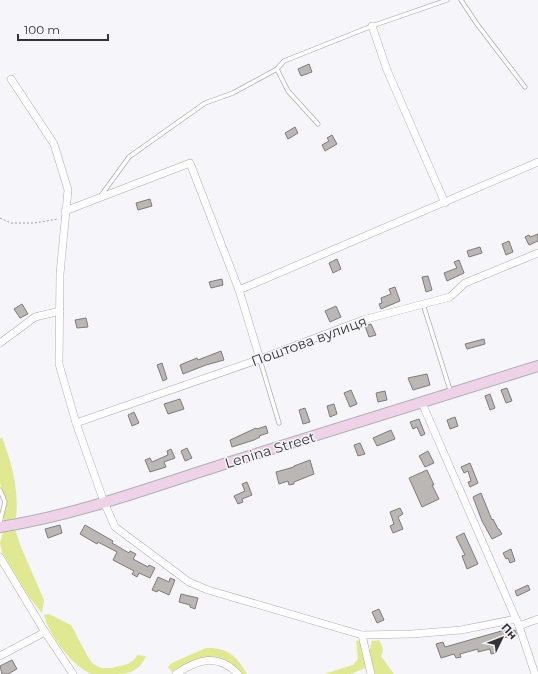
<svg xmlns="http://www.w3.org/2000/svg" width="538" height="674" viewBox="0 0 538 674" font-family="Montserrat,sans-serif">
<rect width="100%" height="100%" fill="#f6f5f9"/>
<g fill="#e0e991">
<path d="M 2,437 C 12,464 19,489 16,518 L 4,521 L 3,516 L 7,504 L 0,483 L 0,439 Z"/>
<path d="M 15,529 L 21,547 L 44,600 L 42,613 L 29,597 L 2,552 L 0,543 L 3,532 Z"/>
<path d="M 49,614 L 71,625 L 88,657 L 93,664 L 101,668 L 111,668 L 128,664 L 135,659 L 137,655 L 146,656 C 140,670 131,674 117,674 C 109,674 99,674 92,674 C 73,668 48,633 44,615 Z"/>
<path d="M 362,640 L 367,665 L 365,668 L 351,674 L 324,674 L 353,665 L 358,659 L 356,641 Z"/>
<path d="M 379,640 C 382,646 385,650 381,656 L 394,674 L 375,674 L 373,672 L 369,652 L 372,641 Z"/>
<path d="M 206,648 C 227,647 237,656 247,674 L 242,674 C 227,657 215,654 194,662 C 186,665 179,667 172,672 L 168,667 L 172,663 Z"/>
</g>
<g fill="#bab7b4" stroke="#7e7b79">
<path d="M 309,64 L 312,72 L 301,76 L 298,69 Z"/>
<path d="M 295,127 L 298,133 L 288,139 L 285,133 Z"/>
<path d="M 332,135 L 337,144 L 325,151 L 322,145 L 329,141 L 327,138 Z"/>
<path d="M 150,199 L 152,206 L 138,210 L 136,203 Z"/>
<path d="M 538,234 L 538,241 L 529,245 L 525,237 L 529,235 L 530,237 Z"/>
<path d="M 509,241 L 513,252 L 506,255 L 502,244 Z"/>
<path d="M 480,247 L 482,253 L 469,257 L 467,251 Z"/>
<path d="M 337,259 L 341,269 L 333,273 L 329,263 Z"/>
<path d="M 459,260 L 464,273 L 447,281 L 444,273 L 457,268 L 454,262 Z"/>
<path d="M 428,276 L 432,290 L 426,292 L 422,277 Z"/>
<path d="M 222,279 L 223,285 L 211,288 L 209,282 Z"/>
<path d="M 395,287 L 400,301 L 381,309 L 379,304 L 382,303 L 381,298 L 391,294 L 389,289 Z"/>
<path d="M 22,304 L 28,314 L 20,318 L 14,309 Z"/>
<path d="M 336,306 L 341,317 L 330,322 L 325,311 Z"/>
<path d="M 86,318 L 88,327 L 77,328 L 75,320 Z"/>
<path d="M 371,324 L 376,335 L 369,337 L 365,326 Z"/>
<path d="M 484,339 L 485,344 L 467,349 L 465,344 Z"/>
<path d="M 221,351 L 224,360 L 206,365 L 183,374 L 180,365 L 197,358 L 198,360 Z"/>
<path d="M 162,363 L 167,379 L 163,381 L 157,365 Z"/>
<path d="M 427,374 L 430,385 L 413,390 L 408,378 Z"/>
<path d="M 507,388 L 512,401 L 506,403 L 501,390 Z"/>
<path d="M 351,390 L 357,404 L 350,407 L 344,393 Z"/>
<path d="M 385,391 L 387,400 L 378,402 L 376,393 Z"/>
<path d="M 490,394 L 495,408 L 490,410 L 485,396 Z"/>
<path d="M 180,399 L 184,409 L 168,414 L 164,404 Z"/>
<path d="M 334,404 L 337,414 L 330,417 L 327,406 Z"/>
<path d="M 305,408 L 310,422 L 303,424 L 299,410 Z"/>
<path d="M 134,412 L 139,423 L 132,426 L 128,415 Z"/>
<path d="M 455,417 L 458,426 L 450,429 L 447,420 Z"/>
<path d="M 419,419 L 425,434 L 421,436 L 417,427 L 413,429 L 410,422 Z"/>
<path d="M 266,426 L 268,433 L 259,436 L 260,437 L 254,440 L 232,447 L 230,440 L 256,428 L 257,429 Z"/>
<path d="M 391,430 L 395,439 L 377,446 L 373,438 Z"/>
<path d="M 360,443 L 365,454 L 358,456 L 354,445 Z"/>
<path d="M 187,448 L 192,458 L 185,461 L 181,451 Z"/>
<path d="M 171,449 L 175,458 L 164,462 L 166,467 L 150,472 L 145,460 L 150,458 L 152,462 L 168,455 L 167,451 Z"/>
<path d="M 428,451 L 434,463 L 425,467 L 419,456 Z"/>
<path d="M 310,460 L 314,474 L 294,482 L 294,484 L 289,485 L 288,481 L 279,484 L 276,472 L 294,467 L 294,466 Z"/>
<path d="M 470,463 L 478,483 L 470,487 L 468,482 L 471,481 L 468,471 L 464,473 L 461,467 Z"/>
<path d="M 427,470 L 434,485 L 432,485 L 439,499 L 422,507 L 409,478 Z"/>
<path d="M 247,482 L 252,495 L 242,499 L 243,502 L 238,504 L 234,496 L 245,491 L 242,484 Z"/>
<path d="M 481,493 L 492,520 L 493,519 L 498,529 L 499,529 L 502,534 L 492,539 L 482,521 L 473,497 Z"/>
<path d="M 400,508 L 403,514 L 398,517 L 403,529 L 393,533 L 390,526 L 394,524 L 390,512 Z"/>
<path d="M 60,525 L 62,533 L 48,538 L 45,529 Z"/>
<path d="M 85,525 L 113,541 L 112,543 L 129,553 L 130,551 L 136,554 L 133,559 L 148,567 L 149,565 L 155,568 L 150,578 L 139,573 L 137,577 L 132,574 L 134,571 L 113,560 L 117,552 L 98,542 L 97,544 L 80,534 Z"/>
<path d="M 464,533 L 478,564 L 467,569 L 462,556 L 465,555 L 456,537 Z"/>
<path d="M 511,549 L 515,561 L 510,563 L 508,558 L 506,559 L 503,553 Z"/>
<path d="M 158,577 L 169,582 L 170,578 L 175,580 L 169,595 L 158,590 L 157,592 L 152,590 Z"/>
<path d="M 528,585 L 530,590 L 517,596 L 515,591 Z"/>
<path d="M 181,594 L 198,598 L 195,609 L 190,607 L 190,605 L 179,602 Z"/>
<path d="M 379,609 L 384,620 L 377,623 L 372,612 Z"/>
<path d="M 505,630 L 506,634 L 515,630 L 517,635 L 493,640 L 496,653 L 491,654 L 490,649 L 478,652 L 478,649 L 460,654 L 461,657 L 456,658 L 454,654 L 441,658 L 436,644 L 443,642 L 445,647 Z"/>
<path d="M 12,660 L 17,669 L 8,674 L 2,674 L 0,666 Z"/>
</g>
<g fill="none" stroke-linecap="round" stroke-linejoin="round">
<defs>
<g id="lane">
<path d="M 461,0 L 477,24 L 525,87"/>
<path d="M 277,69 L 288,91 L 318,124"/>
<path d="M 100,197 L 129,157 L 205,103 L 233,93 L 277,69 L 284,61 L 372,26 L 447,0"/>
<path d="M 423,304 L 451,393"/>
<path d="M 260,360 L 279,423"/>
<path d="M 0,490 L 5,502 L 0,522"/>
</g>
<g id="street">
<path d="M 372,26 L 387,70 L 445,203"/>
<path d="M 11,79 L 54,144 L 68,190 L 60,274 L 59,364 L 76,423 L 104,502 L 115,527 L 189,582 L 208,590 L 362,635 L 412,634 L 461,630 L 516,619"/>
<path d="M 65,211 L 190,163 L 239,290 L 260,359"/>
<path d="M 239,290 L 538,162"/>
<path d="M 0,343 L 35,317 L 60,311"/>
<path d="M 422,403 L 519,626 L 535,674"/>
<path d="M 76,423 L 260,359 L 363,320 L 450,297 L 465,283 L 538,253"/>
<path d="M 0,557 L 45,632 L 73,674"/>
<path d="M 519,626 L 538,619"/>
<path d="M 362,635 L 371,674"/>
<path d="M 0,656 L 45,632"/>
<path d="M 176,674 C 198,659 218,653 238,674"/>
</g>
<path id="secondary" d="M 0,527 C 77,515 152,487 227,463 C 330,430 435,399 538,366"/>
</defs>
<use href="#lane" stroke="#b0afb2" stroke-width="5"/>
<use href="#street" stroke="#b0afb2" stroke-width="8"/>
<use href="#secondary" stroke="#b0afb2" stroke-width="12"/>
<path stroke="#a1a1a3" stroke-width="1" stroke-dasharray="2 2" stroke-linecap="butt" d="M 0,218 L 11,223 L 34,223 L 58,219"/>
<use href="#lane" stroke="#fff" stroke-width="3.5"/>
<use href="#street" stroke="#fff" stroke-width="7"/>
<use href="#secondary" stroke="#eed3e8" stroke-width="10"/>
</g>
<g text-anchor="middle" stroke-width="3" stroke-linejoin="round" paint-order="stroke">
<g font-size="14" fill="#343435" stroke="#f6f5f9">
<text transform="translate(309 341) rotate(-20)" y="5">Поштова вулиця</text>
<text transform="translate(270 450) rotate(-17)" y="5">Lenina Street</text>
</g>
</g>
<g transform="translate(502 638) rotate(47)" stroke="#f6f5f9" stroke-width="3" paint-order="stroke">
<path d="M0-3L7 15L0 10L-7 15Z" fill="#343435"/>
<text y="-6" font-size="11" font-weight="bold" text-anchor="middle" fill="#343435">Пн</text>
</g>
<path d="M18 34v6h90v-6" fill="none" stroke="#343435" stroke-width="2"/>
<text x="24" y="34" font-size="12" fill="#343435" stroke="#f6f5f9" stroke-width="3" paint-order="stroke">100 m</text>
</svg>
